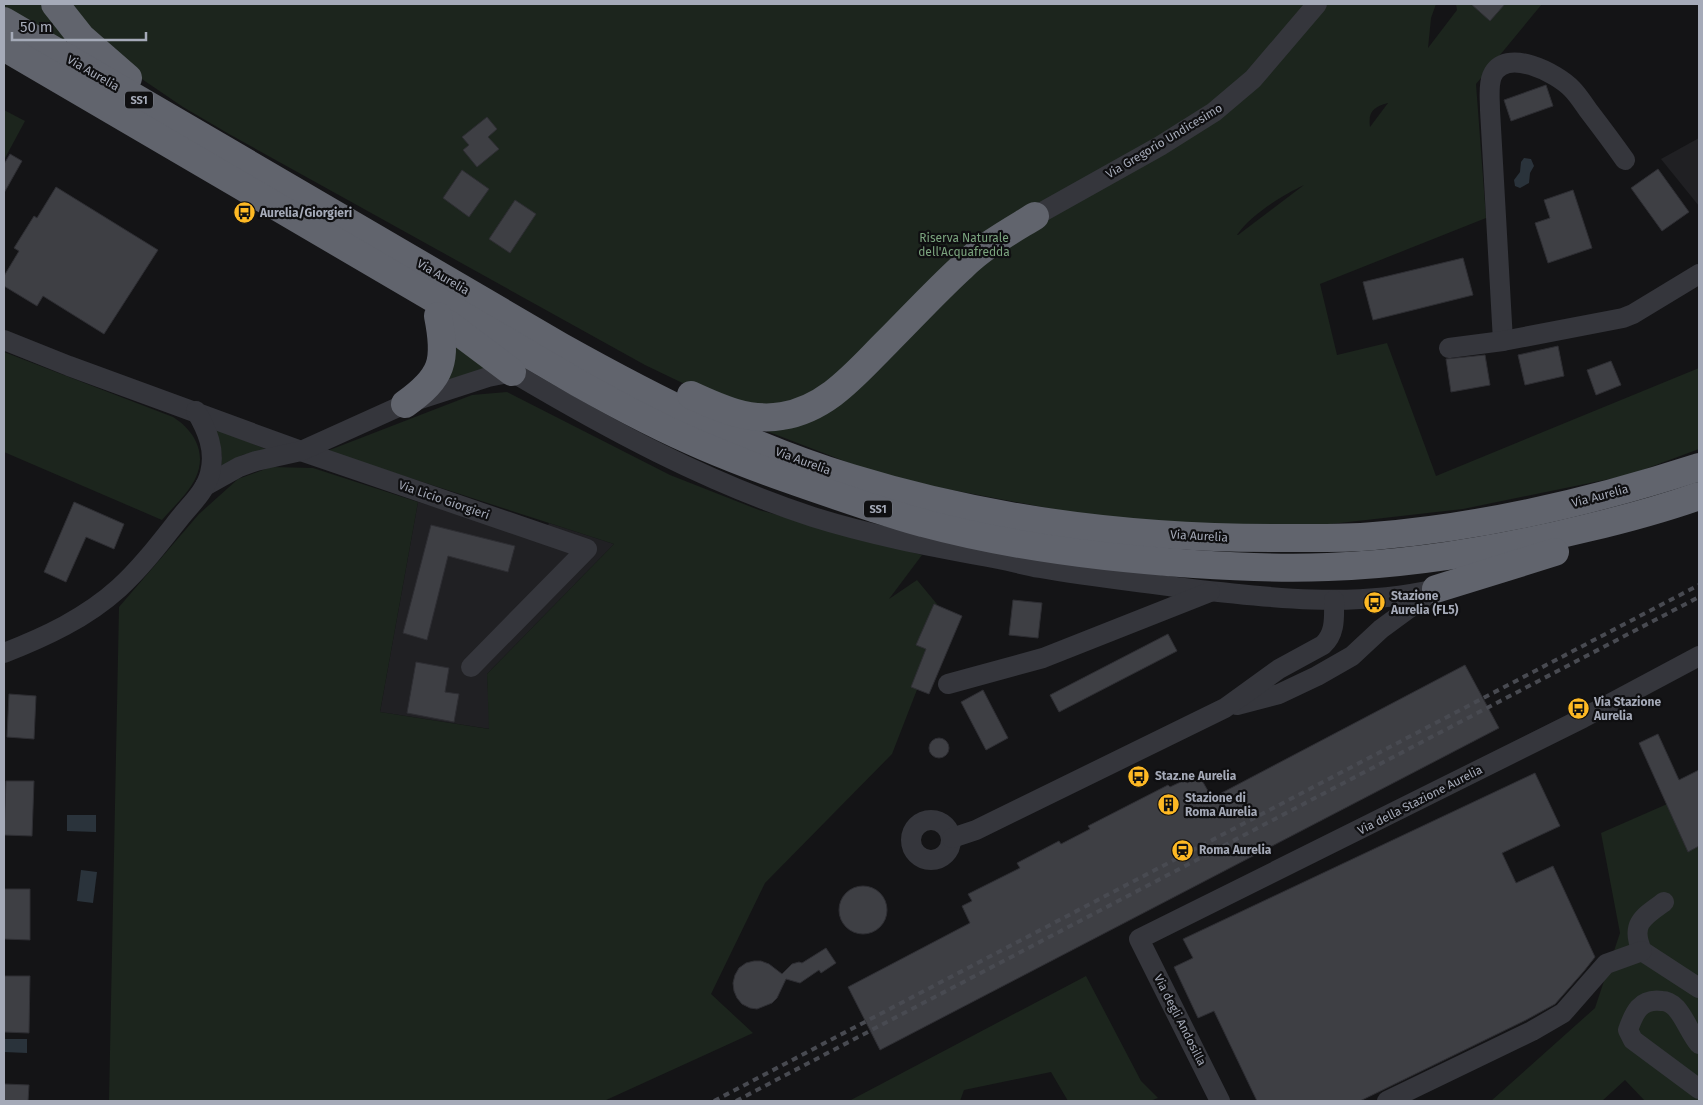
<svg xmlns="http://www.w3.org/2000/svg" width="1703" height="1105" viewBox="0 0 1703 1105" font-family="'Fira Sans',sans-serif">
<rect width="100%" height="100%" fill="#141416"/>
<g fill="#202023">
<path d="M 1699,138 L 1699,206 L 1661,159 Z"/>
<path d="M 418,502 L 542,539 L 549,523 L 614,544 L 487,674 L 490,729 L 380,712 Z"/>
</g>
<g fill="#1c251d" fill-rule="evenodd">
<path d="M 4,4 L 40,4 L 56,27 L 73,46 L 4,7 Z"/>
<path d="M 66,4 L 1436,4 L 1431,18 L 1428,48 L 1457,10 L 1456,4 L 1542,4 L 1476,84 L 1486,218 L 1320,284 L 1337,355 L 1387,343 L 1436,476 L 1699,368 L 1699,449 L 1629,475 L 1463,509 L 1322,525 L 1223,525 L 1134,519 L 1069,512 L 936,487 L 865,469 L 769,432 L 720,401 L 645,365 L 229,134 L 183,107 L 133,73 ZM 1388,103 L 1370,127 C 1368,112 1373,107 1388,103 ZM 1304,185 L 1238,235 L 1237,235 C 1250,215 1283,195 1304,185 Z"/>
<path d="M 4,110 L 25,121 L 4,160 Z"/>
<path d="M 455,341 L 496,368 L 445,382 Z"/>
<path d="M 4,352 L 173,417 C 194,430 207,453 196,477 C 189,493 173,507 162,520 L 4,452 Z"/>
<path d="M 507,392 L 670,475 L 759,510 L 922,555 L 889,599 L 917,580 L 946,615 L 892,754 L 765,883 L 711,994 L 753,1033 L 604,1101 L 109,1101 L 119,607 L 199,514 L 238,479 L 271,467 L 313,468 L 418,502 L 380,712 L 489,729 L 487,674 L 614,544 L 327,451 L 472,395 Z"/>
<path d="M 214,428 L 268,450 L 242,455 L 221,471 L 222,456 Z"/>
<path d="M 1674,801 L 1699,827 L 1699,1101 L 1645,1101 L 1625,1080 L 1602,1101 L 1491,1101 L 1595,1008 L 1620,933 L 1601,833 Z"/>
<path d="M 1086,976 L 1141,1081 L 1158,1098 L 1150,1101 L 1068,1101 L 1051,1072 L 964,1090 L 960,1101 L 849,1101 Z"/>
</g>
<g fill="#2a333b">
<path d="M 1524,158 L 1531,159 L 1534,166 L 1530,173 L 1529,183 L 1520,188 L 1515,186 L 1514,180 L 1520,172 L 1521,162 Z"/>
<path d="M 67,815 L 96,815 L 96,832 L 67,831 Z"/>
<path d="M 81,870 L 97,872 L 93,903 L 77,901 Z"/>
<path d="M 4,1039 L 27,1039 L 27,1053 L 4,1052 Z"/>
</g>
<g fill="#3e3f44" stroke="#2e2e33">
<path d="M 1471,4 L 1505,4 L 1490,21 Z"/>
<path d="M 1546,85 L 1553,106 L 1511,121 L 1504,100 Z"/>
<path d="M 487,117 L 497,129 L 488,137 L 499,149 L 477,167 L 463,150 L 469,145 L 462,137 Z"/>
<path d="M 10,154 L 22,161 L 4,193 L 4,164 Z"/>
<path d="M 1658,169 L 1689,212 L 1662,231 L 1631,188 Z"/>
<path d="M 462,170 L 489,189 L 469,217 L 443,198 Z"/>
<path d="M 56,187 L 158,250 L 104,334 L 43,296 L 37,306 L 4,286 L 4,276 L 19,251 L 14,248 L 34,216 L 37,218 Z"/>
<path d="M 1573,190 L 1592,248 L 1548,263 L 1535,223 L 1550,218 L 1544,200 Z"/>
<path d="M 515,200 L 536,214 L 510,253 L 489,239 Z"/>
<path d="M 1463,258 L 1473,295 L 1373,320 L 1363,282 Z"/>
<path d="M 1558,346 L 1564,376 L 1525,385 L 1518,355 Z"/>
<path d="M 1485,355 L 1490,385 L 1451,392 L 1446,359 Z"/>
<path d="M 1611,361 L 1621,385 L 1596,395 L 1587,370 Z"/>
<path d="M 74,502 L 124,524 L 114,549 L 86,537 L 66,582 L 44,572 Z"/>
<path d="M 431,525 L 515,546 L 508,572 L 448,556 L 427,640 L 403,633 Z"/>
<path d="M 1013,600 L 1042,603 L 1038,638 L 1009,635 Z"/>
<path d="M 934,604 L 962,616 L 929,694 L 911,687 L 926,649 L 916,645 Z"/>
<path d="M 1168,634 L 1177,651 L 1059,712 L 1050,695 Z"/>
<path d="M 416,662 L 449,668 L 445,692 L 459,694 L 454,722 L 407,713 Z"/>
<path d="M 1465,665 L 1499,728 L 880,1050 L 848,987 L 970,923 L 962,906 L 972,901 L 968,894 L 1020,868 L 1017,863 L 1059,841 L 1061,844 L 1090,829 L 1088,826 L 1168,785 L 1170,787 L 1187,779 L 1187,783 L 1200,777 L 1212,798 Z"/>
<path d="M 983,690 L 1008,738 L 986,750 L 961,702 Z"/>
<path d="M 9,694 L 36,696 L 34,739 L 7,737 Z"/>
<path d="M 1658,734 L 1679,780 L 1699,770 L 1699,846 L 1688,852 L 1639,743 Z"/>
<circle cx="939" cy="748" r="10"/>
<path d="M 1535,773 L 1560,826 L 1502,853 L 1516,883 L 1553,866 L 1595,957 L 1584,971 L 1555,1004 L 1526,1020 L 1360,1101 L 1257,1101 L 1214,1011 L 1198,1018 L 1174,967 L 1193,958 L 1183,939 Z"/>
<path d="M 6,781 L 34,781 L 32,836 L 4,835 Z"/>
<circle cx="863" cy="910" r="24"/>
<path d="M 4,889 L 30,889 L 30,940 L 4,939 Z"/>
<path d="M 826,948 L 836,963 L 821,973 L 819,970 L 800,983 L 786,979 L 777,998 L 772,1003 L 757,1009 L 750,1008 L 742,1004 L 737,998 L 734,991 L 733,983 L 735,975 L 739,968 L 746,963 L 754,961 L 761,961 L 769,964 L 782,974 L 792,964 L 799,962 L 802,963 Z"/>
<path d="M 4,976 L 30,976 L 29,1033 L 4,1032 Z"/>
<path d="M 4,1084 L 29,1085 L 28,1101 L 4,1101 Z"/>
</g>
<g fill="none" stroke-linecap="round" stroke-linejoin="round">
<g stroke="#35363c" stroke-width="20">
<path d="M 1035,216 L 1160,146 L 1214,112 L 1253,79 L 1317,4"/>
<path d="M 4,340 L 69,366 L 301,451 L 587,549 L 471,667"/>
<path d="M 1503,341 L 1490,110 C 1490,99 1488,86 1492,76 C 1505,46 1557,73 1572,89 C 1578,95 1583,103 1588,110 C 1601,127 1613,143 1625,160"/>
<path d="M 1449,348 L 1503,341 L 1623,318 L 1633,314 L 1699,274"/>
<path d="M 205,486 L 239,467 L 256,461 L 301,451 L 405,404 L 488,377 L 512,372 C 608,429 706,482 813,517 C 870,535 929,546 988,557 C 1006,560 1023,565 1040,568 C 1085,576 1130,581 1175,587 C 1261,597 1350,609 1436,589"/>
<path d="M 4,653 C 45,637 86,618 119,588 C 141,568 160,543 179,519 C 190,505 206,491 210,473 C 216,450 207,430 196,411"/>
<path d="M 948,684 L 1043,658 L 1210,592"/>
<path d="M 1237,705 L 1279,694 L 1317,676 L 1352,656 L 1381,629 L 1430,593"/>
<circle cx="931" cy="840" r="20"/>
<path d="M 952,838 L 976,830 L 1225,708 L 1279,669 L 1323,645 C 1336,633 1334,617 1334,600"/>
<path d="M 1664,902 C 1643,917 1630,924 1642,951 L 1699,988"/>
<path d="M 1699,1044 C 1690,1033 1685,1018 1676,1008 C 1672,1004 1667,1001 1662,1001 C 1640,998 1634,1013 1628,1030 L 1633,1040 L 1699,1089"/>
<path d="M 1220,1101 L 1139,939 L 1583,718 L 1699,656"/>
<path d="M 1387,1101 L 1532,1031 L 1563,1013 L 1606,964 L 1642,951"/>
</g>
<g stroke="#61646d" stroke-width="28">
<path d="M 55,4 L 81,37 L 128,78"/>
<path d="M 4,21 L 560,346 C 653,398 749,447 851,478 C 988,520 1131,538 1273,538 C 1307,538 1341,539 1374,536 C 1485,527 1594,501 1699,467"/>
<path d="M 4,47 L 578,383 C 619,406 660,428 703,446 C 759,470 816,489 873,508 C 890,513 906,519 923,523 C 1012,547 1103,558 1194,564 C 1239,567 1283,569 1328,567 C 1416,564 1502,549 1587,528 C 1625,519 1662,509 1699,496"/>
<path d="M 448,324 L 512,372"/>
<path d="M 691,395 C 719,408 750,422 782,416 C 827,409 856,373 886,343 C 911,318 935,292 961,268 C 983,246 1009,232 1035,216"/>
<path d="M 405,404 C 443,377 447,361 438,316"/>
<path d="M 1436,589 L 1555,552"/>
</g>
<g stroke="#484a51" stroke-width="4" stroke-dasharray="6 5" stroke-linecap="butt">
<path d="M 714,1101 L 1699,585"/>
<path d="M 736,1101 L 1699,597"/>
</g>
</g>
<defs>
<symbol id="bus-disc" viewBox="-11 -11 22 22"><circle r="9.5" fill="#feb924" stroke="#0f0f11"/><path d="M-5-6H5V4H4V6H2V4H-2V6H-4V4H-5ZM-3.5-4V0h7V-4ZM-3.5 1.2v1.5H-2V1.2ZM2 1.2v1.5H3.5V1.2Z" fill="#111"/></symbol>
<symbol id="building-disc" viewBox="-11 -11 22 22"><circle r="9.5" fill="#feb924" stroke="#0f0f11"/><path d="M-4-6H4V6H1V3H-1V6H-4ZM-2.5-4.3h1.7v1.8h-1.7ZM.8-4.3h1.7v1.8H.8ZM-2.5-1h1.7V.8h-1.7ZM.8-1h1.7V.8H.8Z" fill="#111"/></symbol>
<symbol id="station-disc" viewBox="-11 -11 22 22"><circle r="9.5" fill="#feb924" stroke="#0f0f11"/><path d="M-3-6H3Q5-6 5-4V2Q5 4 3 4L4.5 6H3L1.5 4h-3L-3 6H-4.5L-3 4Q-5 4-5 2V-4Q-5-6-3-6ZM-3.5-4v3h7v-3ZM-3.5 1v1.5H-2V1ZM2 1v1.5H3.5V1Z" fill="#111"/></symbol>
</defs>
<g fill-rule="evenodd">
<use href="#bus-disc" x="232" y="200" width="25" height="25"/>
<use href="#bus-disc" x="1362" y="590" width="25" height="25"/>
<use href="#bus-disc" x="1566" y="696" width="25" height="25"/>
<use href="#bus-disc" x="1126" y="764" width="25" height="25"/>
<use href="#building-disc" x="1156" y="792" width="25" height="25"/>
<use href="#station-disc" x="1170" y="838" width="25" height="25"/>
</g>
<g text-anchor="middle" stroke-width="4.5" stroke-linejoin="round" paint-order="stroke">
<g fill="#0f0f11" stroke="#787c86" stroke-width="1">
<rect x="125" y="91.5" width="28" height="17" rx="4"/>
<rect x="864" y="500.5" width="28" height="17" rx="4"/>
</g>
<g font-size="11" font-weight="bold" fill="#a5aab8">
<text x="139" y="104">SS1</text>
<text x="878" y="513">SS1</text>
</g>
<g font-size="12" fill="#a5aab8" stroke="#0f0f11">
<text transform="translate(93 73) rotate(30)" y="4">Via Aurelia</text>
<text transform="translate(1164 141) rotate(-31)" y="4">Via Gregorio Undicesimo</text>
<text transform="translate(443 277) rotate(30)" y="4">Via Aurelia</text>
<text transform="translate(803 461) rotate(20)" y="4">Via Aurelia</text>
<text transform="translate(1600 496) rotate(-15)" y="4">Via Aurelia</text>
<text transform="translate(444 500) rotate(19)" y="4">Via Licio Giorgieri</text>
<text transform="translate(1199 536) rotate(3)" y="4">Via Aurelia</text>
<text transform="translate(1420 800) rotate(-27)" y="4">Via della Stazione Aurelia</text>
<text transform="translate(1180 1020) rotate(63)" y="4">Via degli Andosilla</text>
</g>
<g font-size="12" font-weight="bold" fill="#a5aab8" stroke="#0f0f11" text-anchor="start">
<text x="260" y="217">Aurelia/Giorgieri</text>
<text x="1391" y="600">Stazione<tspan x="1391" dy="14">Aurelia (FL5)</tspan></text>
<text x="1594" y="706">Via Stazione<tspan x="1594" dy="14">Aurelia</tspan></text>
<text x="1155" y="780">Staz.ne Aurelia</text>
<text x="1185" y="802">Stazione di<tspan x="1185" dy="14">Roma Aurelia</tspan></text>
<text x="1199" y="854">Roma Aurelia</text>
</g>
<g font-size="12" fill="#7ba47e" stroke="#0f0f11">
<text x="964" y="242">Riserva Naturale<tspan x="964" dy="14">dell'Acquafredda</tspan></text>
</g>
</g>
<rect width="1703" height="1105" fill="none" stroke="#a5aab8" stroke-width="10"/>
<path d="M12 32v8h134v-8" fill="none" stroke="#a5aab8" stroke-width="2.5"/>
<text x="20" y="32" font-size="15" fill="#a5aab8" stroke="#0f0f11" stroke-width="4" paint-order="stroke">50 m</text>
</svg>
